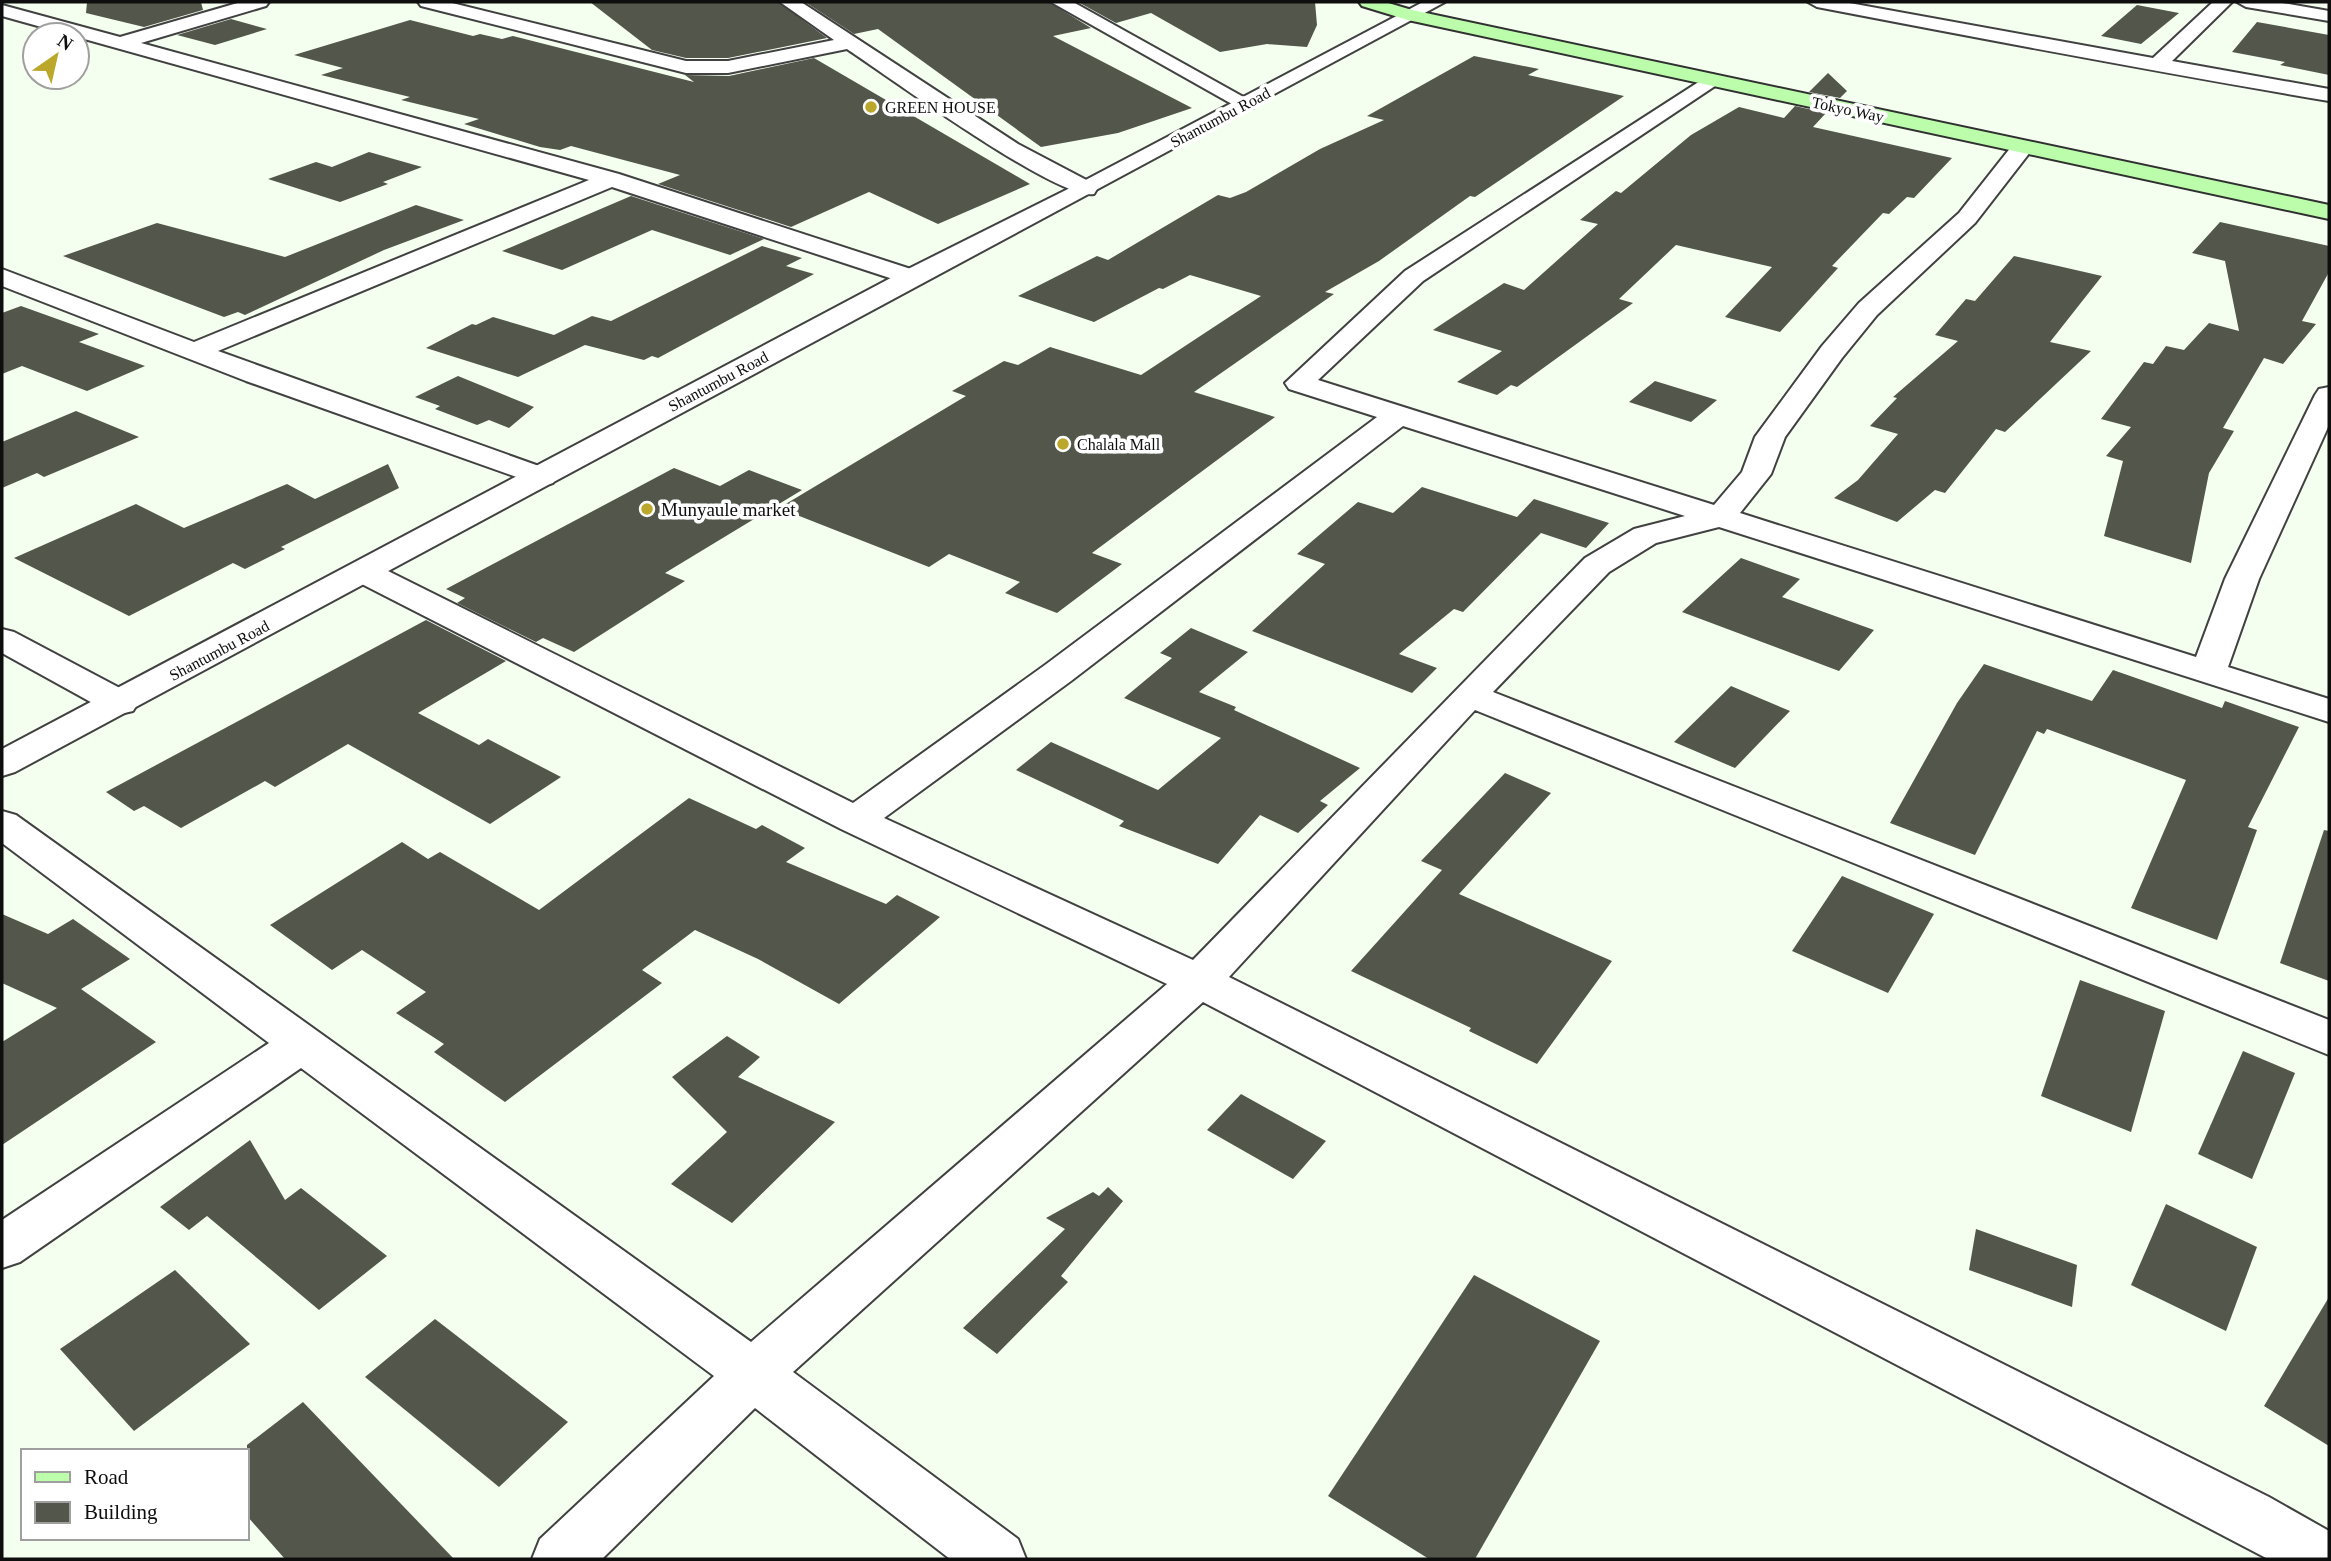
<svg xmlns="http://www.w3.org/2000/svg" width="2331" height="1561" viewBox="0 0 2331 1561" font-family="Georgia,serif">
<rect width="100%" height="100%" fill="#f4fff0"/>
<g fill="#53574b">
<path d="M 87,2 L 201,2 L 203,10 L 144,27 L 86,13 Z"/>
<path d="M 590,2 L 778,2 L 827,38 L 728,58 L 686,58 L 652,50 Z"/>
<path d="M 805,2 L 1049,2 L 1091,28 L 1053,36 L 1192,108 L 1118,133 L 1041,147 L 878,29 L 854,34 Z"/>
<path d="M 1078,2 L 1315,2 L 1317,25 L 1307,47 L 1267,44 L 1220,52 L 1151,13 L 1116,23 Z"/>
<path d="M 2137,5 L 2179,13 L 2141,44 L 2101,36 Z"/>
<path d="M 231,19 L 267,29 L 215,45 L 177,35 Z"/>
<path d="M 410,20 L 473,36 L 480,34 L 502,39 L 513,36 L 694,82 L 685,75 L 729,76 L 814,58 L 1030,184 L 938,224 L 869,192 L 791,227 L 658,184 L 680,175 L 571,146 L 560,150 L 540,147 L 464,124 L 479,119 L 401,100 L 410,97 L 321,75 L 343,68 L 294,55 Z"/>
<path d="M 2257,22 L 2329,35 L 2329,75 L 2280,65 L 2285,62 L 2232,52 Z"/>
<path d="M 1474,56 L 1539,69 L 1528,75 L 1624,96 L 1475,197 L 1470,196 L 1379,261 L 1325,292 L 1334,294 L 1194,392 L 1275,417 L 1092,553 L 1122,564 L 1057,613 L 1005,593 L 1020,582 L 949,554 L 929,567 L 779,508 L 966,396 L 952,391 L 1004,361 L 1018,365 L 1050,347 L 1141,375 L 1261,296 L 1190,275 L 1163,289 L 1159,288 L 1094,322 L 1018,296 L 1097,256 L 1108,260 L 1218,195 L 1230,198 L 1246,192 L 1320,149 L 1384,120 L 1367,116 Z"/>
<path d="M 1828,73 L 1847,91 L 1840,98 L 1809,92 Z"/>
<path d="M 1795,106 L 1826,113 L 1813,127 L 1952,158 L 1914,198 L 1907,197 L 1889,214 L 1883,213 L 1832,266 L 1838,268 L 1780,332 L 1725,317 L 1772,267 L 1676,245 L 1619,299 L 1633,303 L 1517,387 L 1511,385 L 1497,395 L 1457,382 L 1502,351 L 1433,330 L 1504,283 L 1524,290 L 1598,224 L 1580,220 L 1616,191 L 1621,193 L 1691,135 L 1739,107 L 1784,118 Z"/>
<path d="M 369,152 L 422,167 L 383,182 L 388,184 L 340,202 L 268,179 L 316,162 L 332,167 Z"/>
<path d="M 631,196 L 764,239 L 730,255 L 652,230 L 562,270 L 502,251 Z"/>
<path d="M 416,205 L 464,220 L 384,250 L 245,315 L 238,312 L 224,317 L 63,256 L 157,223 L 285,257 Z"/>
<path d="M 2220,222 L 2329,246 L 2329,272 L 2302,321 L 2316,324 L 2283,364 L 2264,358 L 2223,428 L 2234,431 L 2209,473 L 2191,563 L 2104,536 L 2123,461 L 2106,456 L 2131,427 L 2101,419 L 2144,362 L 2153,364 L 2166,346 L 2184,350 L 2209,323 L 2239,331 L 2225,261 L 2192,253 Z"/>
<path d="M 762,246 L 802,258 L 786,266 L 814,274 L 658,358 L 652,356 L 644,360 L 585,345 L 518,377 L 426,348 L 472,324 L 476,325 L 493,317 L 554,335 L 592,316 L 611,321 Z"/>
<path d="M 2014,256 L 2102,276 L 2050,342 L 2091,351 L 2005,432 L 1996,429 L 1945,493 L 1935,490 L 1897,522 L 1834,498 L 1858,480 L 1898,434 L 1870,426 L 1897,398 L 1893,397 L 1958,341 L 1935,335 L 1966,299 L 1975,301 Z"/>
<path d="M 21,306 L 99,334 L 79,342 L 145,366 L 87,391 L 22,366 L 2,374 L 2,313 Z"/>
<path d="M 458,376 L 534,407 L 509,428 L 489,420 L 477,425 L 435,409 L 440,406 L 415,397 Z"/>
<path d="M 1655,381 L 1717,400 L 1691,422 L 1629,402 Z"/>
<path d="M 76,411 L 139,437 L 44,477 L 37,473 L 2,488 L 2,442 Z"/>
<path d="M 388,464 L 399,488 L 281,547 L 285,549 L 245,569 L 233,563 L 129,616 L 14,558 L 136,504 L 184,528 L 287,484 L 315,499 Z"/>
<path d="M 674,468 L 720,486 L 749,470 L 802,490 L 665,573 L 685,581 L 574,652 L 543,638 L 536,642 L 457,603 L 465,598 L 446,589 Z"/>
<path d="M 1422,487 L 1517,517 L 1534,499 L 1609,523 L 1586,548 L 1541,533 L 1463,612 L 1454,609 L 1399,654 L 1437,668 L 1412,693 L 1252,631 L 1325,564 L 1297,554 L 1358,502 L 1393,513 Z"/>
<path d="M 1741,558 L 1800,579 L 1782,597 L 1874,630 L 1839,671 L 1682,612 Z"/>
<path d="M 426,620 L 506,661 L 418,713 L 479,745 L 488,739 L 561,777 L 490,824 L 348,744 L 275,787 L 265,781 L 181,828 L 144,806 L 134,811 L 106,792 Z"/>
<path d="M 1191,628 L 1248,652 L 1199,692 L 1236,707 L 1234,710 L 1360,768 L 1320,801 L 1328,805 L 1298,833 L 1260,815 L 1218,864 L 1119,826 L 1124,821 L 1016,770 L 1051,742 L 1158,790 L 1221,738 L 1124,698 L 1172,658 L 1160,653 Z"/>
<path d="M 1984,664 L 2092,701 L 2113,670 L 2222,708 L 2225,701 L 2299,727 L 2248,827 L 2257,830 L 2217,940 L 2131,908 L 2186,780 L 2047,729 L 2044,734 L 2037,731 L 1975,855 L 1890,823 L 1957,703 Z"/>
<path d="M 1731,686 L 1790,711 L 1735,768 L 1674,742 Z"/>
<path d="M 1505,773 L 1551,793 L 1459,894 L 1612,961 L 1537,1064 L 1469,1031 L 1471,1028 L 1351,971 L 1442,870 L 1421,861 Z"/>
<path d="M 689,798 L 756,829 L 762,825 L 805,848 L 786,862 L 886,904 L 897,895 L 940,917 L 839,1004 L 758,959 L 695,930 L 642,970 L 662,983 L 505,1102 L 434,1052 L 444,1044 L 396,1013 L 426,992 L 362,950 L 332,970 L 270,925 L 402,842 L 428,859 L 440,852 L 539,910 Z"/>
<path d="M 2324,830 L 2329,831 L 2329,981 L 2280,963 Z"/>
<path d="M 1842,876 L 1934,914 L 1888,993 L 1792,951 Z"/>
<path d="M 2,914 L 48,934 L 73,919 L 130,959 L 81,989 L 156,1042 L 2,1145 L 2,1042 L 57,1008 L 2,983 Z"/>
<path d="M 2080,980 L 2165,1011 L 2131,1132 L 2041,1096 Z"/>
<path d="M 727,1036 L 760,1057 L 738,1077 L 835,1122 L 732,1223 L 671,1184 L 727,1132 L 672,1077 Z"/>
<path d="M 2243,1051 L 2295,1073 L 2252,1179 L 2198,1154 Z"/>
<path d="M 1241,1094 L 1326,1141 L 1293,1179 L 1207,1130 Z"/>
<path d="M 250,1140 L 285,1200 L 301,1188 L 387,1256 L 319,1310 L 207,1216 L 189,1230 L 160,1207 Z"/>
<path d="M 1108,1187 L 1123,1201 L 1061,1276 L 1068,1282 L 997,1354 L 963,1328 L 1065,1229 L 1046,1218 L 1093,1192 L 1099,1196 Z"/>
<path d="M 2166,1204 L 2257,1247 L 2226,1331 L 2131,1285 Z"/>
<path d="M 1976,1229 L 2077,1265 L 2072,1307 L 1969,1270 Z"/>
<path d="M 175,1270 L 250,1344 L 134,1431 L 60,1349 Z"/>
<path d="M 1474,1275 L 1600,1341 L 1475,1559 L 1429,1559 L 1328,1496 Z"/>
<path d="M 2329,1297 L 2329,1446 L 2264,1406 Z"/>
<path d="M 435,1319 L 568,1422 L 499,1487 L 365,1377 Z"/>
<path d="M 303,1402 L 454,1559 L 285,1559 L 247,1516 L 247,1445 Z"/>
</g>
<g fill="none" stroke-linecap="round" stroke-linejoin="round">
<defs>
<g id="minor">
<path d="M 241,2 L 269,2 L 266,6 L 141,43 L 619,174 L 920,272 L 924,277 L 920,282 L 902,282 L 612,187 L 218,351 L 553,471 L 557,477 L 553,483 L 542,486 L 246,381 L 2,286 L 2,269 L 194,342 L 589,180 L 2,16 L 2,5 L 120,37 Z"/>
<path d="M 418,2 L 448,2 L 686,61 L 728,61 L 834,40 L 780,2 L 801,2 L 1018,144 L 1094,184 L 1097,189 L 1094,194 C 1060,202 885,74 847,49 L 728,73 L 686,73 L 421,6 Z"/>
<path d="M 1051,2 L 1073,2 L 1256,104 L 1253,108 L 1239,108 Z"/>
<path d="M 1808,2 L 1844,2 L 2153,58 L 2213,2 L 2232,2 L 2172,61 L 2329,89 L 2329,101 C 2158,72 1988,40 1817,7 Z"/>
<path d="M 2237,2 L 2277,2 L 2329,11 L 2329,21 L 2246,7 Z"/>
<path d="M 1711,74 L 1718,76 L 1721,80 L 1718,84 L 1423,281 L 1318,380 L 1714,505 L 1742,472 L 1755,437 L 1822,346 L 1859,303 L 1959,213 L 2015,142 L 2031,142 L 2034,147 L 1975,223 L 1877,315 L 1842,358 L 1785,437 L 1771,474 L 1740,513 L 2196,657 L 2225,579 L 2315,395 L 2319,389 L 2329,387 L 2329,425 L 2259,579 L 2228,667 L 2329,699 L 2329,722 L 1719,527 L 1656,543 L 1609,572 L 1493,692 L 2329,1020 L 2329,1055 L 1475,710 L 1229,977 L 2269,1497 L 2329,1531 L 2329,1559 L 2268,1559 L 1203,1002 L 793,1372 L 1018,1539 L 1026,1559 L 950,1559 L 755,1408 L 602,1559 L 532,1559 L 540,1539 L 714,1376 L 301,1068 L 20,1262 L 2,1268 L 2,1220 L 269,1043 L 2,843 L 2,811 L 16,815 L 751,1342 L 1167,984 L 841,829 L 352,579 L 348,572 L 352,565 L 364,562 L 376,565 L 853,803 L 1045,665 L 1377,417 L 1289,389 L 1285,383 L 1405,271 ZM 1403,426 L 1685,516 L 1634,529 L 1585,558 L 1193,960 L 884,818 L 1071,681 Z"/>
<path d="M 2,629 L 14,632 L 133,695 L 138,703 L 133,711 L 120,714 L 107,711 L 2,653 Z"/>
</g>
<path id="tertiary" d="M 1423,2 L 1445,2 L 15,772 L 2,776 L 2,749 L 902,272 L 1078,184 Z"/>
<path id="secondary" d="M 1359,2 L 1385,2 L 1412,10 L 2329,205 L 2329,219 L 1408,20 L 1362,6 Z"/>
</defs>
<use href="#minor" stroke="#414141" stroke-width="4"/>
<use href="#tertiary" stroke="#414141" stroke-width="4"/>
<use href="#secondary" stroke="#303030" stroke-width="4"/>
<use href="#minor" fill="#fff" fill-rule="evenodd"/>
<use href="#tertiary" fill="#fff" fill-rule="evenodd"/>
<use href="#secondary" fill="#bcfdac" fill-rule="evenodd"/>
</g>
<g fill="#bba729" stroke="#fff" stroke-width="2.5">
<circle cx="871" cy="107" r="7"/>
<circle cx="1063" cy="444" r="7"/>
<circle cx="647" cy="509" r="7"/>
</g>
<g text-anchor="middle" stroke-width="7" stroke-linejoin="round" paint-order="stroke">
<g font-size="16" fill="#0e0e0e" stroke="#fff" text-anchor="start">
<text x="885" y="113">GREEN HOUSE</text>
<text x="1077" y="450">Chalala Mall</text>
</g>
<g font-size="16" fill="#0e0e0e" stroke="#fff">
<text transform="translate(1848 109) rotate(12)" y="6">Tokyo Way</text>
<text transform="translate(1220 117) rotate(-28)" y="6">Shantumbu Road</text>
<text transform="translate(718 381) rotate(-28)" y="6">Shantumbu Road</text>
<text transform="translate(219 650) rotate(-28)" y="6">Shantumbu Road</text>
</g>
<g font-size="19" fill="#0e0e0e" stroke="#fff" text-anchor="start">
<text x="661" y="516">Munyaule market</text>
</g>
</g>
<rect width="2331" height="1561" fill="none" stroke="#0e0e0e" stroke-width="7"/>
<rect x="21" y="1449" width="228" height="91" fill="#ffffff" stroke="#9f9f9f" stroke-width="2"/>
<rect x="35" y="1472" width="35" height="10" fill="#bcfdac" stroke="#9f9f9f" stroke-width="2"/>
<text x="84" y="1484" font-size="21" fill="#0e0e0e">Road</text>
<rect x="35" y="1502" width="35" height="21" fill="#53574b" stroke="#9f9f9f" stroke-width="2"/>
<text x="84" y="1519" font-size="21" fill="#0e0e0e">Building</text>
<g transform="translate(56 56) rotate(34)"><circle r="33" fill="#ffffff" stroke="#9f9f9f" stroke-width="2"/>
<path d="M0-5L12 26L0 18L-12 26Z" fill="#bba729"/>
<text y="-10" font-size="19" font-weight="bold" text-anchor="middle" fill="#0e0e0e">N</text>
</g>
</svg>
